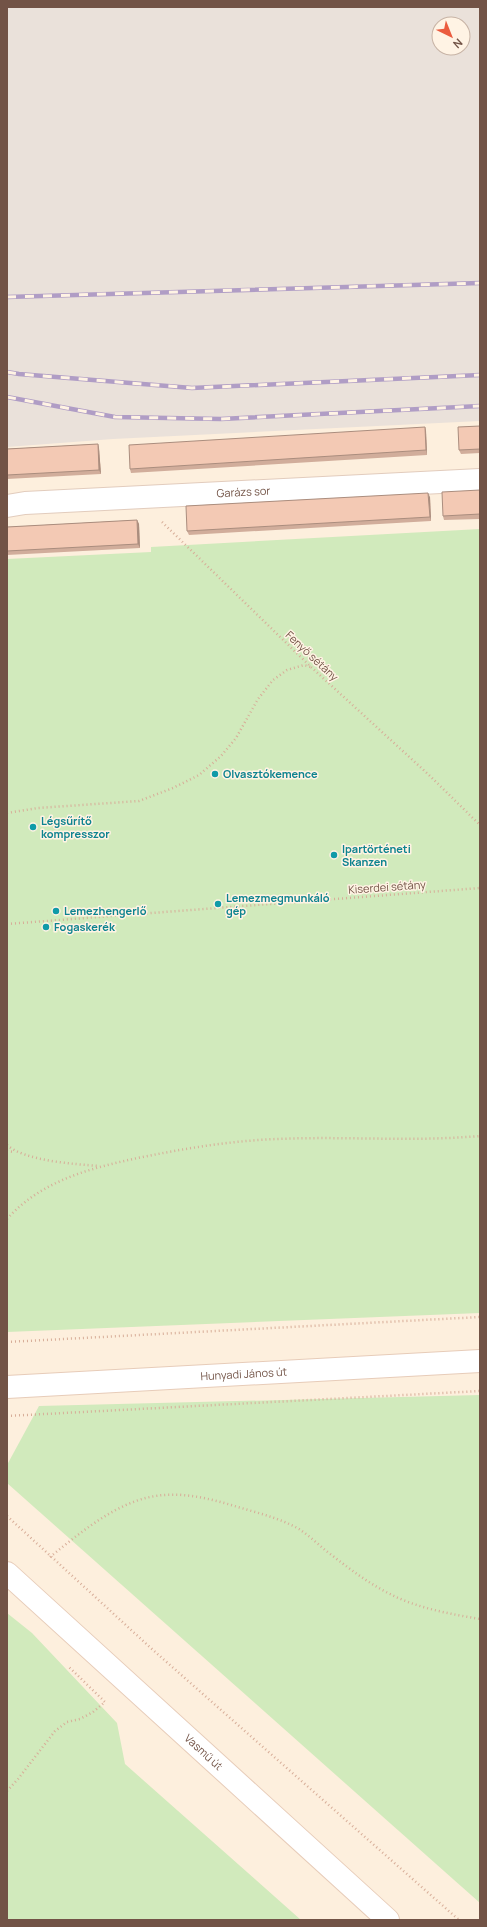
<svg xmlns="http://www.w3.org/2000/svg" width="487" height="1927" viewBox="0 0 487 1927" font-family="Manrope,sans-serif">
<rect width="100%" height="100%" fill="#fdefdd"/>
<path fill="#eae1da" fill-rule="evenodd" d="M 7,7 L 480,7 L 480,421 L 113,439 L 7,447 ZM 439,24 L 463,24 L 463,48 L 439,48 Z"/>
<g fill="#d1eabc">
<path d="M 480,529 L 480,1313 L 7,1332 L 7,559 L 151,552 L 151,547 Z"/>
<path d="M 480,1395 L 480,1903 L 7,1483 L 7,1465 L 39,1406 Z"/>
<path d="M 7,1613 L 32,1633 L 117,1723 L 125,1764 L 301,1920 L 7,1920 Z"/>
</g>
<g fill="none" stroke-linecap="round" stroke-linejoin="round">
<defs>
<g id="street">
<path id="s1" d="M 7,506 L 25,503 L 480,480"/>
</g>
<g id="secondary">
<path id="s2" d="M 7,1387 L 480,1361"/>
<path id="s3" d="M 7,1573 L 388,1920"/>
</g>
</defs>
<use href="#street" stroke="#e2ccbd" stroke-width="24"/>
<use href="#secondary" stroke="#e7ccb9" stroke-width="24"/>
<g stroke="#d7ad98" stroke-width="2.5" stroke-dasharray="1 3" stroke-linecap="butt">
<path d="M 162,522 L 311,667 L 429,775 L 480,825"/>
<path d="M 7,813 L 38,808 L 139,801 L 173,788 L 199,775 L 221,756 L 236,738 L 258,699 L 273,680 L 287,670 L 304,665 L 311,667"/>
<path d="M 7,924 L 480,888"/>
<path d="M 7,1145 C 25,1161 74,1164 99,1166"/>
<path d="M 7,1151 L 14,1152"/>
<path d="M 7,1219 C 40,1182 87,1169 133,1159 C 181,1149 228,1141 277,1139 C 345,1136 412,1142 480,1136"/>
<path d="M 7,1342 L 480,1317"/>
<path d="M 7,1416 L 480,1391"/>
<path d="M 7,1516 L 153,1650 L 459,1920"/>
<path d="M 50,1557 C 76,1536 105,1512 136,1501 C 175,1487 211,1499 248,1510 C 266,1515 283,1520 299,1529 C 308,1535 317,1543 325,1550 C 346,1566 366,1582 390,1594 C 417,1608 450,1614 480,1619"/>
<path d="M 7,1791 L 18,1779 L 55,1731 L 67,1722 L 80,1719 L 93,1712 L 105,1702 L 69,1667"/>
</g>
<use href="#street" stroke="#fff" stroke-width="22"/>
<use href="#secondary" stroke="#fff" stroke-width="22"/>
<defs>
<g id="rail">
<path d="M 7,297 L 480,283"/>
<path d="M 7,372 L 19,374 L 192,388 L 480,375"/>
<path d="M 7,397 L 115,417 L 221,419 L 480,406"/>
</g>
</defs>
<use href="#rail" stroke="#b09dc5" stroke-width="4.5"/>
<use href="#rail" stroke="#fff3e4" stroke-width="3" stroke-dasharray="9" stroke-linecap="butt"/>
</g>
<g fill="#d1ad9b">
<path d="M 480,426 L 480,453 L 461,454 L 459,450 Z"/>
<path d="M 425,427 L 426,431 L 427,455 L 131,473 L 130,469 Z"/>
<path d="M 98,444 L 99,448 L 101,474 L 7,479 L 7,449 Z"/>
<path d="M 480,490 L 480,519 L 444,520 L 443,516 Z"/>
<path d="M 430,497 L 431,521 L 189,535 L 187,531 Z"/>
<path d="M 137,520 L 139,524 L 140,548 L 7,555 L 7,527 Z"/>
</g>
<g fill="#aa8d7e">
<path d="M 425,427 L 426,431 L 427,455 L 426,450 Z"/>
<path d="M 98,444 L 99,448 L 101,474 L 99,470 Z"/>
<path d="M 428,493 L 430,497 L 431,521 L 430,517 Z"/>
<path d="M 137,520 L 139,524 L 140,548 L 138,544 Z"/>
</g>
<g fill="#f3c9b4" stroke="#aa8d7e">
<path d="M 480,426 L 480,449 L 459,450 L 458,427 Z"/>
<path d="M 425,427 L 426,450 L 130,469 L 129,445 Z"/>
<path d="M 98,444 L 99,470 L 7,475 L 7,449 Z"/>
<path d="M 480,490 L 480,514 L 443,516 L 442,492 Z"/>
<path d="M 428,493 L 430,517 L 187,531 L 186,506 Z"/>
<path d="M 137,520 L 138,544 L 7,551 L 7,527 Z"/>
</g>
<g fill="#0f9aa8" stroke="#fff3e4" stroke-width="1.5">
<circle cx="215" cy="774" r="4"/>
<circle cx="33" cy="827" r="4"/>
<circle cx="334" cy="855" r="4"/>
<circle cx="218" cy="904" r="4"/>
<circle cx="56" cy="911" r="4"/>
<circle cx="46" cy="927" r="4"/>
</g>
<g text-anchor="middle" stroke-width="3" stroke-linejoin="round" paint-order="stroke">
<g font-size="11" fill="#725346" stroke="#fff3e4">
<text dy="4" stroke="none"><textPath href="#s1" startOffset="237">Garázs sor</textPath></text>
<text transform="translate(312 656) rotate(43)" y="4">Fenyő sétány</text>
<text transform="translate(387 887) rotate(-4)" y="4">Kiserdei sétány</text>
<text dy="4" stroke="none"><textPath href="#s2" startOffset="237">Hunyadi János út</textPath></text>
<text dy="4" stroke="none"><textPath href="#s3" startOffset="266">Vasmű út</textPath></text>
</g>
<g font-size="11" font-weight="bold" fill="#0d838f" stroke="#fff3e4" text-anchor="start">
<text x="223" y="778">Olvasztókemence</text>
<text x="41" y="825">Légsűrítő<tspan x="41" dy="13">kompresszor</tspan></text>
<text x="342" y="853">Ipartörténeti<tspan x="342" dy="13">Skanzen</tspan></text>
<text x="226" y="902">Lemezmegmunkáló<tspan x="226" dy="13">gép</tspan></text>
<text x="64" y="915">Lemezhengerlő</text>
<text x="54" y="931">Fogaskerék</text>
</g>
</g>
<rect width="487" height="1927" fill="none" stroke="#725346" stroke-width="16"/>
<g transform="translate(451 36) rotate(137)"><circle r="19" fill="#fff3e4" stroke="#c7b3a5"/>
<path d="M0-3L7 15L0 10L-7 15Z" fill="#eb5b3e"/>
<text y="-6" font-size="11" font-weight="bold" text-anchor="middle" fill="#725346">N</text>
</g>
</svg>
